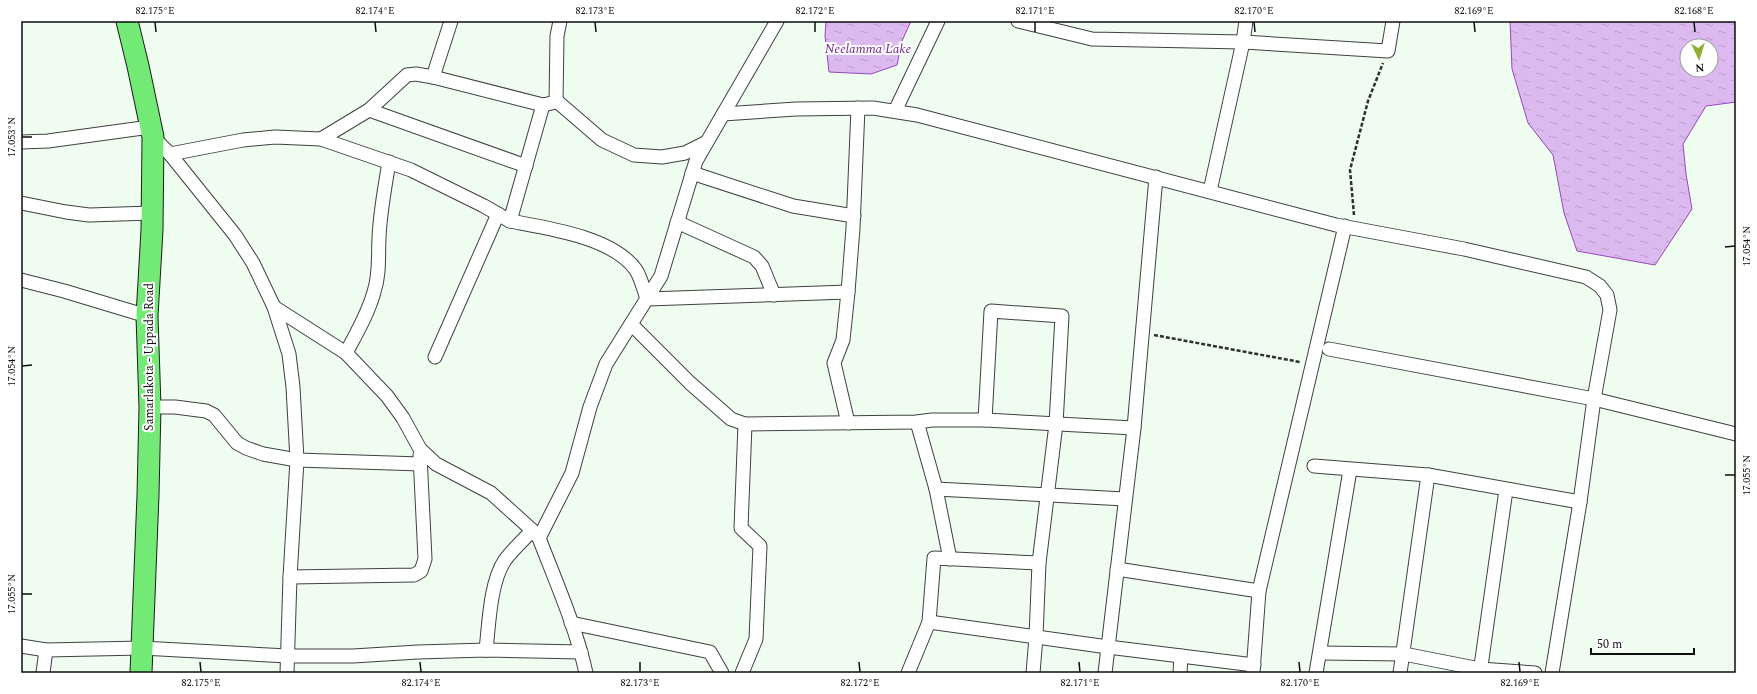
<svg xmlns="http://www.w3.org/2000/svg" width="1757" height="694" viewBox="0 0 1757 694" font-family="Spectral,serif">
<defs>
<pattern id="water-ripples" width="26" height="14" patternUnits="userSpaceOnUse"><rect width="26" height="14" fill="#dcb9ef"/><path d="M2 4q2-2 4 0t4 0M15 11q2-2 4 0t4 0" fill="none" stroke="#bc9ecc"/></pattern>
</defs>
<rect width="100%" height="100%" fill="#effdf0"/>
<g fill="url(#water-ripples)" stroke="#9748be" fill-rule="evenodd">
<path d="M 826,21 L 911,21 L 902,41 L 897,65 L 871,74 L 829,72 L 825,36 Z"/>
<path d="M 1510,21 L 1736,21 L 1736,102 L 1706,106 L 1683,144 L 1686,174 L 1692,209 L 1655,265 L 1577,251 L 1564,213 L 1553,155 L 1528,123 L 1512,69 ZM 1687,46 L 1711,46 L 1711,70 L 1687,70 Z"/>
</g>
<g fill="none" stroke-linecap="round" stroke-linejoin="round">
<defs>
<g id="street">
<path d="M 1018,21 L 1092,39 L 1243,42 L 1388,51 L 1393,21"/>
<path d="M 433,77 L 451,21"/>
<path d="M 556,102 L 557,36 L 560,21"/>
<path d="M 369,110 L 526,166"/>
<path d="M 895,111 L 938,21"/>
<path d="M 723,114 L 796,109 L 873,108 L 917,115 L 1336,225 L 1464,249 L 1586,277 L 1600,286 L 1607,295 L 1610,310 L 1594,399 L 1580,502 L 1552,673"/>
<path d="M 153,137 L 170,154 L 235,235 L 253,263 L 274,307 L 346,353 L 387,396 L 403,418 L 420,449 L 436,464 L 491,493 L 532,530 L 539,538 C 556,582 576,627 586,673"/>
<path d="M 321,139 L 369,110 L 407,75 L 416,74 L 433,77 L 543,105 L 556,102 L 559,103 L 602,140 L 634,155 L 662,157 L 685,153 L 707,142"/>
<path d="M 21,142 L 48,141 L 150,127"/>
<path d="M 170,154 L 243,140 L 275,137 L 321,139 L 411,170 L 484,206 L 510,221 L 543,105"/>
<path d="M 692,173 L 793,206 L 854,216"/>
<path d="M 1210,191 L 1243,42 L 1246,21"/>
<path d="M 21,203 L 66,212 L 89,215 L 152,213"/>
<path d="M 510,221 C 547,228 613,237 636,270 C 641,278 644,290 647,299 L 848,292"/>
<path d="M 677,222 L 754,257 L 762,266 L 774,295"/>
<path d="M 21,280 L 64,291 L 147,316"/>
<path d="M 274,307 L 289,354 L 293,387 L 297,460 L 290,577 L 287,673"/>
<path d="M 631,324 L 690,383 L 731,419 L 745,424 L 917,422 L 932,420 L 985,420 L 1134,428"/>
<path d="M 1329,349 L 1594,399 L 1736,434"/>
<path d="M 346,353 C 356,334 368,314 374,292 C 380,274 378,256 379,238 C 380,212 385,187 389,162"/>
<path d="M 435,357 L 498,214"/>
<path d="M 150,407 L 175,407 L 206,411 L 214,415 L 237,443 L 246,448 L 263,454 L 297,460 L 421,464"/>
<path d="M 985,420 L 991,311 L 1062,316 L 1056,424 L 1039,563 L 1036,637 L 1033,673"/>
<path d="M 917,422 L 936,489 L 950,559"/>
<path d="M 848,423 L 834,363 L 843,340 L 848,292 L 853,228 L 858,108"/>
<path d="M 1314,466 L 1428,475 L 1580,502"/>
<path d="M 936,489 L 1125,499"/>
<path d="M 539,538 L 572,473 L 590,407 L 606,364 L 661,276 L 696,161 L 777,21"/>
<path d="M 1039,563 L 934,558 L 929,622 L 1108,647 L 1254,665"/>
<path d="M 1117,569 L 1259,591"/>
<path d="M 290,577 L 414,575 L 421,571 L 425,559 L 420,455"/>
<path d="M 571,623 L 710,652 L 722,673"/>
<path d="M 21,646 L 46,650 L 142,648 L 288,656 L 353,656 L 418,652 L 486,650 L 581,652"/>
<path d="M 486,650 C 489,624 490,582 505,560 C 513,549 524,540 532,530"/>
<path d="M 1320,653 L 1404,654 L 1480,669 L 1535,673"/>
<path d="M 1253,672 L 1259,591 L 1345,226"/>
<path d="M 43,673 L 46,650"/>
<path d="M 742,673 L 756,639 L 760,546 L 741,528 L 745,424"/>
<path d="M 908,673 L 929,622"/>
<path d="M 1105,673 L 1134,428 L 1156,177"/>
<path d="M 1180,673 L 1181,656"/>
<path d="M 1316,673 L 1350,470"/>
<path d="M 1400,673 L 1428,475"/>
<path d="M 1480,673 L 1506,490"/>
</g>
<path id="primary" d="M 127,21 L 138,66 L 153,137 L 152,230 L 147,316 L 150,407 L 148,495 L 141,673"/>
</defs>
<use href="#street" stroke="#404040" stroke-width="15"/>
<use href="#primary" stroke="#1e1e1e" stroke-width="23"/>
<g stroke="#2f2f2f" stroke-width="2.5" stroke-dasharray="4 2" stroke-linecap="butt">
<path d="M 1354,215 L 1350,170 L 1368,101 L 1383,63"/>
<path d="M 1154,335 L 1300,362"/>
</g>
<use href="#street" stroke="#fff" stroke-width="13"/>
<use href="#primary" stroke="#73ea76" stroke-width="21"/>
</g>
<path fill="none" stroke="#0d0d0d" stroke-width="1.5" d="M 155,22 L 156,32M 375,22 L 376,32M 595,22 L 596,32M 815,22 L 815,32M 1035,22 L 1035,32M 1254,22 L 1255,32M 1474,22 L 1475,32M 1694,22 L 1695,32M 22,137 L 32,137M 1725,247 L 1735,246M 22,366 L 32,365M 1725,475 L 1735,475M 22,594 L 32,594M 200,662 L 201,672M 420,662 L 421,672M 640,662 L 640,672M 859,662 L 860,672M 1079,662 L 1080,672M 1299,662 L 1300,672M 1519,662 L 1520,672"/>
<g text-anchor="middle" stroke-width="4" stroke-linejoin="round" paint-order="stroke">
<g font-size="12" fill="#0d0d0d" stroke="#fff">
<text transform="translate(149 357) rotate(-90)" y="4">Samarlakota - Uppada Road</text>
</g>
<g font-size="13" font-style="italic" fill="#712491" stroke="#fff">
<text x="868" y="53">Neelamma Lake</text>
</g>
</g>
<rect width="1757" height="694" fill="none" stroke="#ffffff" stroke-width="44"/>
<g transform="translate(1699 58) rotate(176)"><circle r="19" fill="#ffffff" stroke="#9e9e9e"/>
<path d="M0-3L7 15L0 10L-7 15Z" fill="#93ae34"/>
<text y="-6" font-size="11" font-weight="bold" text-anchor="middle" fill="#0d0d0d">N</text>
</g>
<path d="M1591 648v6h103v-6" fill="none" stroke="#0d0d0d" stroke-width="2"/>
<text x="1597" y="648" font-size="12" fill="#0d0d0d" stroke="#ffffff" stroke-width="3" paint-order="stroke">50 m</text>
<rect x="22" y="22" width="1713" height="650" fill="none" stroke="#0d0d0d" stroke-width="1.5"/>
<g font-size="10" text-anchor="middle" fill="#0d0d0d">
<text x="155" y="14">82.175°E</text>
<text x="375" y="14">82.174°E</text>
<text x="595" y="14">82.173°E</text>
<text x="815" y="14">82.172°E</text>
<text x="1035" y="14">82.171°E</text>
<text x="1254" y="14">82.170°E</text>
<text x="1474" y="14">82.169°E</text>
<text x="1694" y="14">82.168°E</text>
<text transform="translate(11 137) rotate(-90)" y="4">17.053°N</text>
<text transform="translate(1746 246) rotate(-90)" y="4">17.054°N</text>
<text transform="translate(11 366) rotate(-90)" y="4">17.054°N</text>
<text transform="translate(1746 475) rotate(-90)" y="4">17.055°N</text>
<text transform="translate(11 594) rotate(-90)" y="4">17.055°N</text>
<text x="201" y="686">82.175°E</text>
<text x="421" y="686">82.174°E</text>
<text x="640" y="686">82.173°E</text>
<text x="860" y="686">82.172°E</text>
<text x="1080" y="686">82.171°E</text>
<text x="1300" y="686">82.170°E</text>
<text x="1520" y="686">82.169°E</text>
</g>
</svg>
